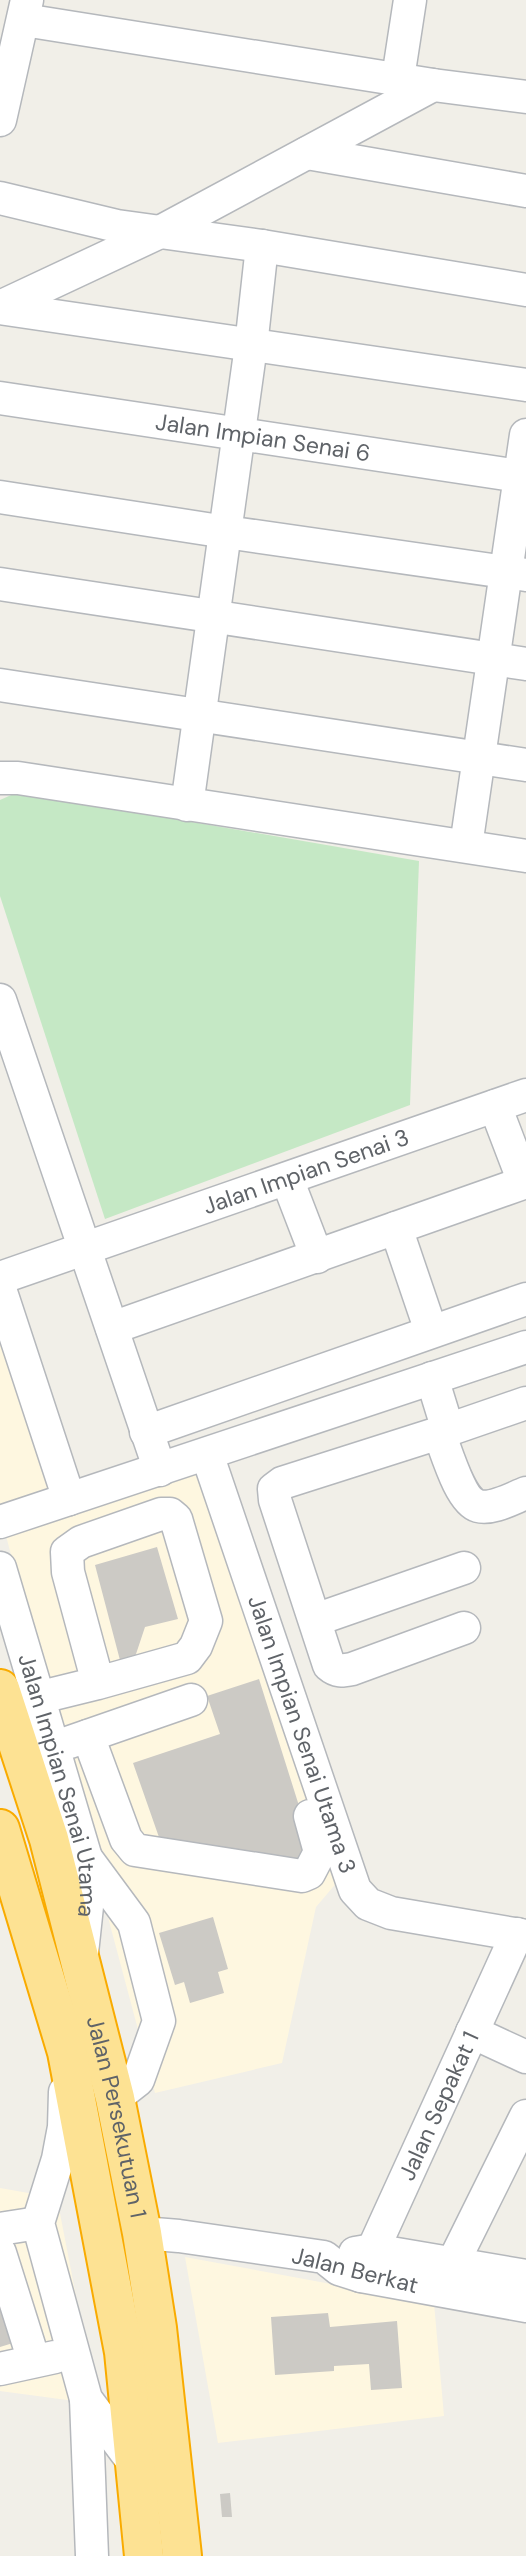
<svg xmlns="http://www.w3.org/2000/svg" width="526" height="2556" viewBox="0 0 526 2556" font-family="'DM Sans',sans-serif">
<rect width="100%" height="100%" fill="#f1efe8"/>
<g fill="#fef7e0">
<path d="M 0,1311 L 63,1494 L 0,1515 Z"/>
<path d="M 199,1470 L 339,1880 L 316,1907 L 282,2063 L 155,2093 L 6,1536 Z"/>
<path d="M 0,2188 L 57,2198 L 97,2404 L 0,2391 Z"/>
<path d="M 185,2257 L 434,2303 L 444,2416 L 218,2443 Z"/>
</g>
<path fill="#c5e8c5" d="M 18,792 L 419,861 L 410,1105 L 105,1219 L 0,896 L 0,800 Z"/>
<g fill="#cccac5">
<path d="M 157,1547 L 178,1619 L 145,1627 L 134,1660 L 121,1664 L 95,1565 Z"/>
<path d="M 259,1679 L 312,1847 L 294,1865 L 161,1843 L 133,1763 L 220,1734 L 207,1696 Z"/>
<path d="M 213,1917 L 228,1969 L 218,1972 L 224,1993 L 190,2003 L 184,1982 L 175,1985 L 159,1933 Z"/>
<path d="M 0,2302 L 13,2343 L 0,2347 Z"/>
<path d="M 328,2313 L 330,2327 L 397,2321 L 402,2388 L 371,2390 L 369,2364 L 334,2366 L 334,2371 L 275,2375 L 271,2317 Z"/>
<path d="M 230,2493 L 232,2517 L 222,2517 L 220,2494 Z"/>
</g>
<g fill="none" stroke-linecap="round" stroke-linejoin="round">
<defs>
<g id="minor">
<path d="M 24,20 L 433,85 L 526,97"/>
<path d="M 398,78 L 410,0"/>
<path d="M 0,120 L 27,0"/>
<path d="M 307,153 L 526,191"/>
<path d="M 0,198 L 117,226 L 262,246 L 526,290"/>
<path d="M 0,307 L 160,232 L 433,85"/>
<path d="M 0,308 L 526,385"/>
<path id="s1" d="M 0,398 L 526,477"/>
<path d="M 0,497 L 226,532 L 526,575"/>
<path d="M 0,584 L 526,664"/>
<path d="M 0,685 L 526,765"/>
<path d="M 0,778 L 18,778 L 526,856"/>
<path d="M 187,805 L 251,346 L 262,246"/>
<path d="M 466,846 L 526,435"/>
<path d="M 0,1000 L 160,1470"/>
<path d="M 495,1106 L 524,1182"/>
<path d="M 287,1179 L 317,1257"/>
<path d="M 396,1228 L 431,1331"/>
<path id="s2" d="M 0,1278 L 526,1095"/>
<path d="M 0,1289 L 69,1499"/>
<path d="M 112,1328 L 526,1182"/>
<path d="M 432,1378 L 448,1430"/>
<path d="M 146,1432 L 526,1299"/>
<path d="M 439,1433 C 446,1450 460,1501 478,1506 C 492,1510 513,1498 526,1493"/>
<path id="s3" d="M 207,1454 L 355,1890 L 368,1904 L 391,1913 L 526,1936"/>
<path d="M 0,1522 L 526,1347"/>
<path id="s4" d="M 0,1568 L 86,1858 L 88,1897 L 82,1953"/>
<path d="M 315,1620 L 464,1568"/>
<path d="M 464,1628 L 352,1669 C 342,1671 337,1672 329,1665 L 275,1500 L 274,1489 L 282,1483 L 439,1433 L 526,1403"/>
<path d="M 37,1698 L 98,1683 L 68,1572 L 67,1552 L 81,1542 L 161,1514 L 170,1514 L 176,1519 L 206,1621 L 196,1646 L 187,1658 L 98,1683"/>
<path d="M 88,1736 L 126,1839 L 135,1850 L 302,1876 L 309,1873 L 320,1852 L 310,1816"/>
<path d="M 70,1742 L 191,1700"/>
<path d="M 86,1858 L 134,1923 L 159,2021 L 138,2080 L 115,2098"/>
<path d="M 472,2032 L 526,2057"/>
<path d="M 65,2092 L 64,2127 L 58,2159 L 38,2223 L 86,2399 L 134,2463"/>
<path d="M 0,2229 L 38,2223"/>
<path d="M 142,2233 L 179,2236 L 324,2257 L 339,2269 L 361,2276 L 526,2306"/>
<path d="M 0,2253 L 34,2361"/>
<path d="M 355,2253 L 373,2250 L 526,2276"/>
<path d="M 452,2265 L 526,2116"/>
<path id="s5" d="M 361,2276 L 517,1934"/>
<path d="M 0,2369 L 55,2357"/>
<path d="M 86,2399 L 92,2556"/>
</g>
<g id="highway">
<path id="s6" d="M 0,1689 L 49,1839 L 115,2098 L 142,2233 L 157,2328 L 182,2556"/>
<path d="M 0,1829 L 67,2052 L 124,2352 L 144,2556"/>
</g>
</defs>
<use href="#minor" stroke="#b5b8bc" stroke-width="35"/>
<use href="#highway" stroke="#f9ab00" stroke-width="42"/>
<use href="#minor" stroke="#fff" stroke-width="32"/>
<use href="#highway" stroke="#fde293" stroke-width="38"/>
</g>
<g text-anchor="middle" stroke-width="6" stroke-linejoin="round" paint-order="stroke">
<g font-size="23" fill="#5f6368" stroke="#fff">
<text dy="8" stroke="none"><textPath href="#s1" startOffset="266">Jalan Impian Senai 6</textPath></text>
<text dy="8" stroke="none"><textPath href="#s2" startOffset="324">Jalan Impian Senai 3</textPath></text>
<text dy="8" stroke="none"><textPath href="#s3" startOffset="296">Jalan Impian Senai Utama 3</textPath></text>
<text dy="8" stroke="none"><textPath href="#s4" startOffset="226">Jalan Impian Senai Utama</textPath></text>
<text dy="8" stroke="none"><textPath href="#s5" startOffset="187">Jalan Sepakat 1</textPath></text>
<text dy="8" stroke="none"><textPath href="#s6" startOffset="444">Jalan Persekutuan 1</textPath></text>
<text transform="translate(355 2270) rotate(14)" y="8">Jalan Berkat</text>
</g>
</g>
</svg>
